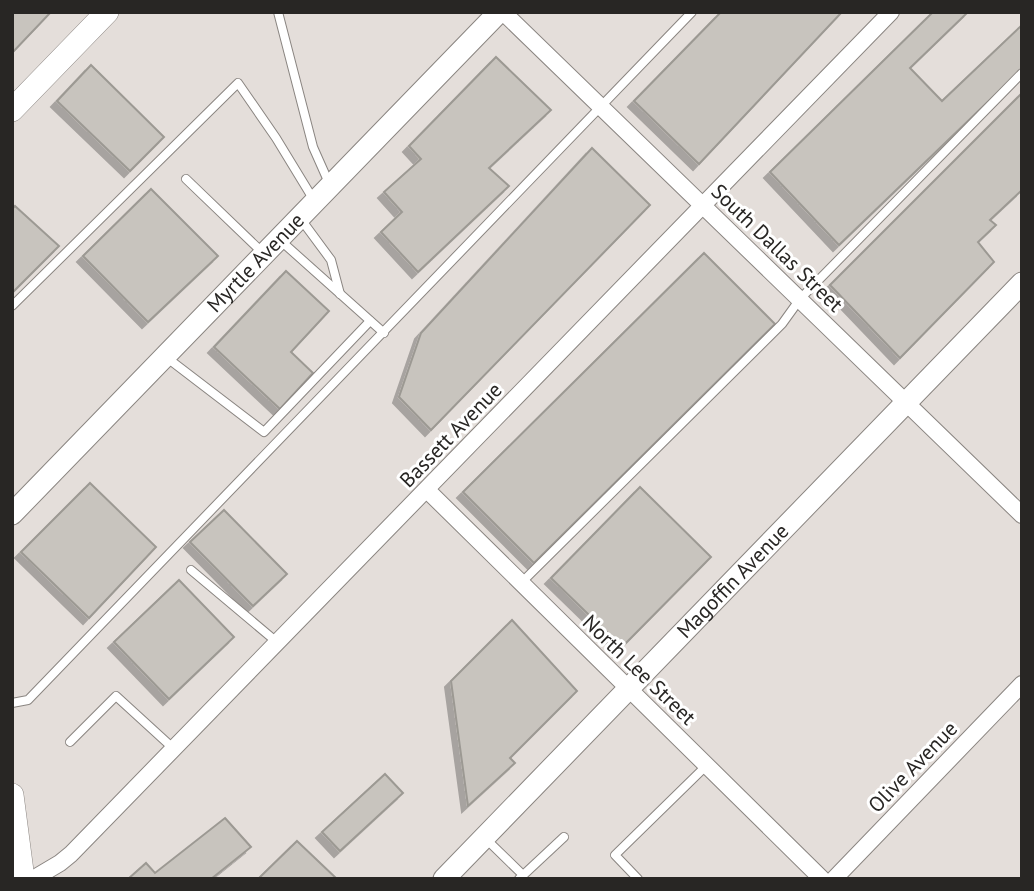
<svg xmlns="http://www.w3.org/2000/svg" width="1034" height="891" viewBox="0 0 1034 891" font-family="'PT Sans',sans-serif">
<defs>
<filter id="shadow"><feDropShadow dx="-6" dy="6" stdDeviation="0" flood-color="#0004"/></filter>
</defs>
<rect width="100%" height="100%" fill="#e4deda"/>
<g fill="#c8c4be" stroke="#9c9993" stroke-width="2" filter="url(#shadow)">
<path d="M 12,12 L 51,12 L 12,53 Z"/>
<path d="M 721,12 L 842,12 L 699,164 L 634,101 Z"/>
<path d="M 933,12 L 968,12 L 910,68 L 942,101 L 1022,25 L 1022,69 L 839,245 L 770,172 Z"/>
<path d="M 496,57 L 551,110 L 489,168 L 509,186 L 418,272 L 381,232 L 402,212 L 384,192 L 421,159 L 409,146 Z"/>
<path d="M 91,65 L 164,137 L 130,171 L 57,101 Z"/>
<path d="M 1022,93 L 1022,190 L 990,220 L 996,225 L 978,242 L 994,262 L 900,358 L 830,285 Z"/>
<path d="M 592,148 L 650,205 L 431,430 L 399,397 L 421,333 Z"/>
<path d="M 151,189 L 218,256 L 148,322 L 83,256 Z"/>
<path d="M 15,206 L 59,246 L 12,293 L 12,209 Z"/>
<path d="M 704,253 L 775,324 L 534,563 L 463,492 Z"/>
<path d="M 286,271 L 329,311 L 291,352 L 313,373 L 280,409 L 214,347 Z"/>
<path d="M 90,483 L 156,547 L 89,618 L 21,552 Z"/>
<path d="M 640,487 L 711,557 L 622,647 L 551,578 Z"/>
<path d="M 224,510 L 287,574 L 253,606 L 190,542 Z"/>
<path d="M 179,580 L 234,637 L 169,699 L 114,642 Z"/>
<path d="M 512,620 L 577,691 L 510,758 L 515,763 L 468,806 L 451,681 Z"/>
<path d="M 385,774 L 403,793 L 340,851 L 322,832 Z"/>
<path d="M 225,818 L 251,847 L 211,879 L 128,879 L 146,863 L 155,873 Z"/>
<path d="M 297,841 L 337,879 L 258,879 Z"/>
</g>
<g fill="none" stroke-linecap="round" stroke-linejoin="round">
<defs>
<g id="service">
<path d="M 278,12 L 313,147 L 329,183"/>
<path d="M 186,179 L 264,254"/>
<path d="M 300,218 L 331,260 L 340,294"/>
<path d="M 281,241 L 384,333"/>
<path d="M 12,306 L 238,83 L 276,138 L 315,202"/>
<path d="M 166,357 L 264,432 L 370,321"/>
<path d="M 191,570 L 278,643"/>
<path d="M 521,583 L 782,324 L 800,299 L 1022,73"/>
<path d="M 12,703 L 28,700 L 692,12"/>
<path d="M 70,742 L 116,696 L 174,749"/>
<path d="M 486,839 L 523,875"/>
<path d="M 519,879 L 564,837"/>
<path d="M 638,879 L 615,855 L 706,766"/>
</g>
<g id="minor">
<path d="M 503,12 L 1022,515"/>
<path d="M 427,490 L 822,879"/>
<path d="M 33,879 L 60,863 L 71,854 L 891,12"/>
<path d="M 834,879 L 1022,684"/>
</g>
<g id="tertiary">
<path id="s1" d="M 12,514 L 499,12"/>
<path id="s2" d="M 444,879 L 1022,283"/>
</g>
<g id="secondary">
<path d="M 12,110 L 107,12"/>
<path d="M 12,795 L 23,879"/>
</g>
</defs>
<use href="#service" stroke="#8a8581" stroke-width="10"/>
<use href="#minor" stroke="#8a8581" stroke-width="18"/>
<use href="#tertiary" stroke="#8a8581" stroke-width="23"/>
<use href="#secondary" stroke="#8a8581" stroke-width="24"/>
<use href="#service" stroke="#fff" stroke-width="8"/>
<use href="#minor" stroke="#fff" stroke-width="16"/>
<use href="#tertiary" stroke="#fff" stroke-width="21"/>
<use href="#secondary" stroke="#fff" stroke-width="23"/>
</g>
<g text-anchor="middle" stroke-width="6" stroke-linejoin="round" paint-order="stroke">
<g font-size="21" fill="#282624" stroke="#fff">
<text transform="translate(777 248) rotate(44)" y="7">South Dallas Street</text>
<text dy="7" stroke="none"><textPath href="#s1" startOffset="350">Myrtle Avenue</textPath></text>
<text transform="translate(451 435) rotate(-46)" y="7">Bassett Avenue</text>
<text dy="7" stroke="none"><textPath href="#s2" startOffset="415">Magoffin Avenue</textPath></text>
<text transform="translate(639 670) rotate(44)" y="7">North Lee Street</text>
<text transform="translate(913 767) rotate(-46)" y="7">Olive Avenue</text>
</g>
</g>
<rect width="1034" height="891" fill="none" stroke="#282624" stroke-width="28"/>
</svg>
